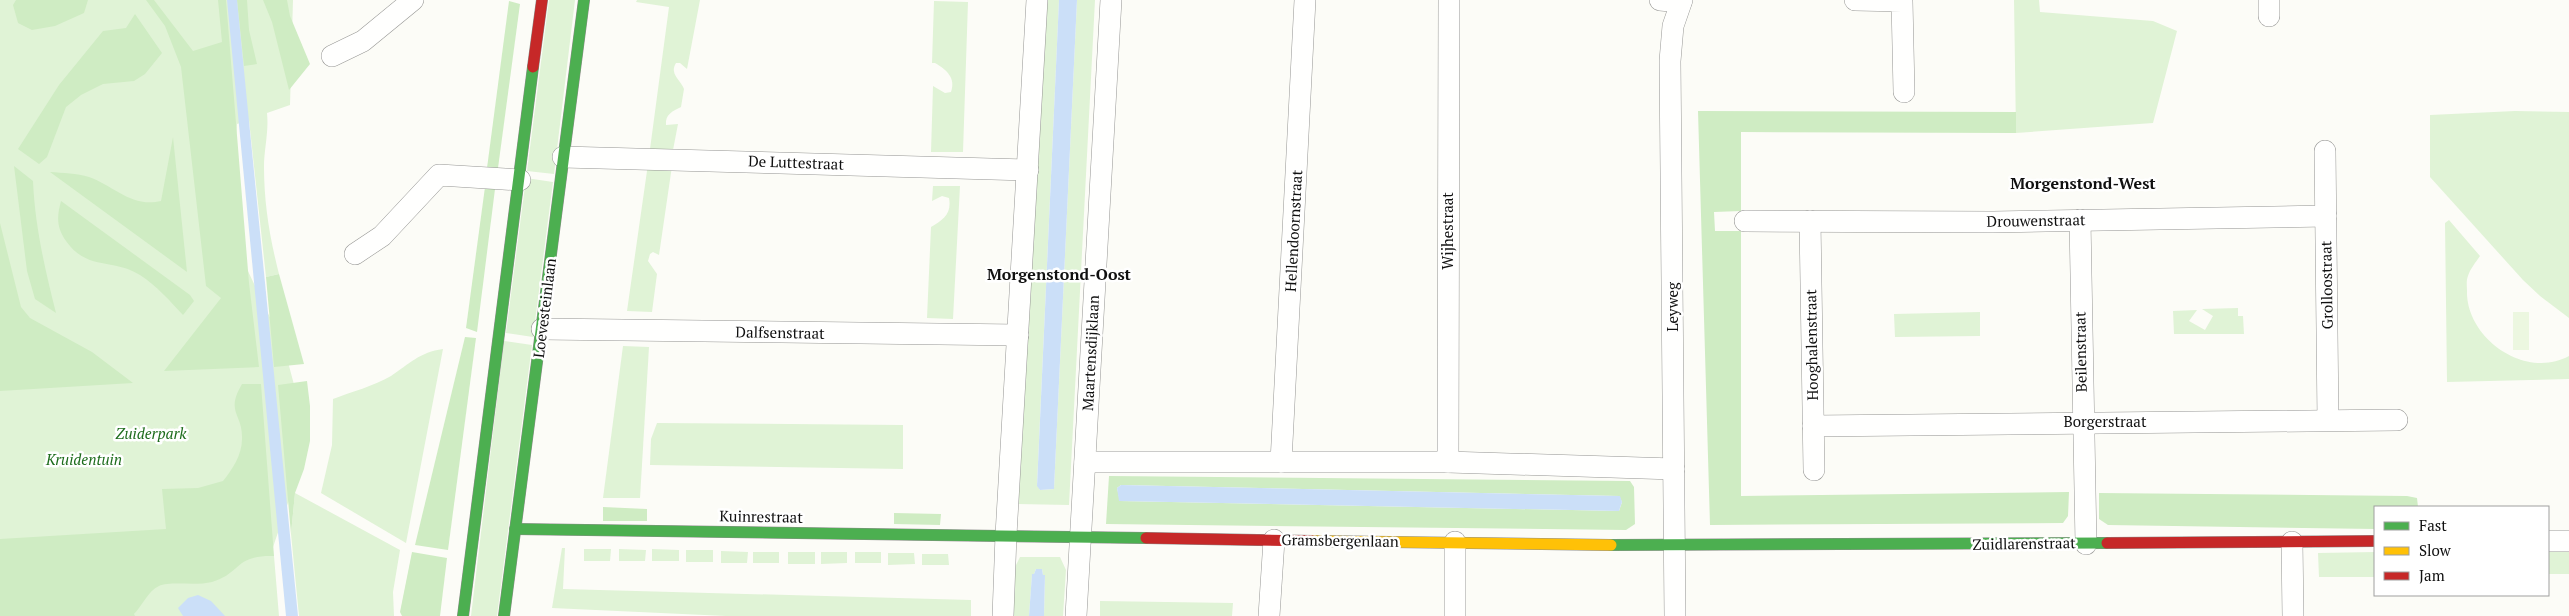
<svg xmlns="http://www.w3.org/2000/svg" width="2569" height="616" viewBox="0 0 2569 616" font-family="'PT Serif',serif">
<rect width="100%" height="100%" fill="#fcfcf7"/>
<g fill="#e0f3d6">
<path d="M 0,0 L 293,0 L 290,105 L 267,113 C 269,132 264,149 264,167 C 264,204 270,239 279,274 L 266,277 L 249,120 L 237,124 L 229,231 L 284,347 L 309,441 L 270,556 L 274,556 L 279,616 L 0,616 Z"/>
<path d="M 549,0 L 575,0 L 554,174 L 527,171 Z"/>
<path d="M 637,0 L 700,0 L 687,69 L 680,63 L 676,63 C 669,74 681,80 684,89 L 681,107 C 673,111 665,114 666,125 L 678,124 L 673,150 L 650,149 L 669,7 L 636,2 Z"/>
<path d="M 1045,0 L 1059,0 L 1037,485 L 1040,490 L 1054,489 L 1077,0 L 1095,0 L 1069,505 L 1017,504 Z"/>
<path d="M 2014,0 L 2039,0 L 2040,12 L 2153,21 L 2177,31 L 2153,123 L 2016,133 Z"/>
<path d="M 934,1 L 968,2 L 963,152 L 931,152 L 933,86 L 945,93 L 951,92 C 956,78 947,70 935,63 L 932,63 Z"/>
<path d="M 2515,111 L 2569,112 L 2569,318 L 2540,296 L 2523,280 L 2430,177 L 2430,115 Z"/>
<path d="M 648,164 L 672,166 L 659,255 L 653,252 L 650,254 L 648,261 L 657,274 L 652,312 L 627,311 Z"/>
<path d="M 526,178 L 553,182 L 533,337 L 506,333 Z"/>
<path d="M 933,186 L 960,186 L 953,319 L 927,318 L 931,227 C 943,220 952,214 949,198 L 942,196 L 932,201 Z"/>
<path d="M 2449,220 L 2480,256 C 2476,262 2470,269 2468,276 C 2466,280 2467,287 2467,291 C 2466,338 2525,380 2569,356 L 2569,379 L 2447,382 L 2445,223 Z"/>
<path d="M 2238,308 L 2238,316 L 2243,316 L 2244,334 L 2174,334 L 2173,311 L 2197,310 L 2189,321 L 2205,330 L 2213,316 L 2202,309 Z"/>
<path d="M 1980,312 L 1980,336 L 1895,337 L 1894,314 Z"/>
<path d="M 504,341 L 532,345 L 497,616 L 471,616 Z"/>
<path d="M 623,346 L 649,347 L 640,498 L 603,498 Z"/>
<path d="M 443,349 L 406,543 L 321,493 L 332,445 L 333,399 C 351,392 374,386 391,376 C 409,364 420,352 443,349 Z"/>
<path d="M 657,423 L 903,425 L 903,469 L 650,465 L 651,439 Z"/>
<path d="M 295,493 L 400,550 L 393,592 L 394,616 L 299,616 L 291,534 Z"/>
<path d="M 562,548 L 565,548 L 563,589 L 971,600 L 971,616 L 726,616 L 552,608 Z"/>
<path d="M 584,549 L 611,549 L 610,561 L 584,561 Z"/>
<path d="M 619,549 L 646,550 L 645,561 L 619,561 Z"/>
<path d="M 652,549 L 679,550 L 679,561 L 652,561 Z"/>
<rect x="686" y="550" width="27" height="12"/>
<path d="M 721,551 L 748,552 L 747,563 L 721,563 Z"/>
<rect x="2548" y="551" width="21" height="23"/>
<rect x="753" y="552" width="26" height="11"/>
<rect x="788" y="552" width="27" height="12"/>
<path d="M 821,552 L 847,552 L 847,563 L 821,564 Z"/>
<rect x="855" y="552" width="26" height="11"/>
<path d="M 2375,552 L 2375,577 L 2319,577 L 2318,553 Z"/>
<path d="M 888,553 L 914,553 L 915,564 L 888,565 Z"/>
<path d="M 922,554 L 948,554 L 949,565 L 922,565 Z"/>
<path d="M 1020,557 L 1060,557 L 1066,570 L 1063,616 L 1044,616 L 1045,575 L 1043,575 L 1042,569 L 1036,569 L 1034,574 L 1032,575 L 1029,616 L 1011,616 L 1014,569 Z"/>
<path d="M 1100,601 L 1233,603 L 1232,616 L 1100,616 Z"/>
</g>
<g fill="#cfecc3" fill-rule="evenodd">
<path d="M 16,0 L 88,0 L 84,13 L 55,26 L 32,30 L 18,23 L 13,5 Z"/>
<path d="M 146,0 L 154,0 L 193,51 L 222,42 L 218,0 L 226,0 L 249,283 L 259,367 L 164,371 L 221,298 L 206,286 L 181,67 L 165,26 Z"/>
<path d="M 237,0 L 247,0 L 249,30 L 257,64 L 244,66 Z"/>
<path d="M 263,0 L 287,0 L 290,16 L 310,64 L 289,90 L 272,22 Z"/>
<path d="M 509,1 L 520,4 L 498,168 L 487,168 Z"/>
<path d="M 135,14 L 162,53 L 145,74 L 134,81 L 103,84 L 81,95 L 66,107 L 47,157 L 39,164 L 18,149 L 59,85 L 103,31 L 126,28 Z"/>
<path d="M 1698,111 L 2016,112 L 2016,133 L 1741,132 L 1741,211 L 1714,212 L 1715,231 L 1741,231 L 1741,496 L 2069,492 L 2068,516 L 2063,523 L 1710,525 Z"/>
<path d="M 173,137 L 187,272 L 50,172 C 63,173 77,173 89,177 C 114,186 132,208 161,201 Z"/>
<path d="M 14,166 L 33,181 C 35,227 45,269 56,313 L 35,299 L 27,271 Z"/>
<path d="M 485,187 L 495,189 L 477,332 L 466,328 Z"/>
<path d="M 61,201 L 190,295 L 194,301 L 183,315 C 170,301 157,286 140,275 C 113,258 87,271 66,241 C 56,227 57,216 61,201 Z"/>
<path d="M 0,223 L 21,307 L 30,318 L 92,352 L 133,383 L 0,391 Z"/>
<path d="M 279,274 L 304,364 L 274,367 L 266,277 Z"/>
<path d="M 465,337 L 476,338 L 448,550 L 415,545 Z"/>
<path d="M 307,381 L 310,406 L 310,441 L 304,469 L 295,493 L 291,534 L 278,385 Z"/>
<path d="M 242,384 L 261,384 L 274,556 C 234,555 242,573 212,582 C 197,586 169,581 159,586 C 148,591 142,606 134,614 L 135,616 L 0,616 L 0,539 L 166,529 L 162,489 L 198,488 L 223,481 C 232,470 242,455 242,439 C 243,413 225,413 242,384 Z"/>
<path d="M 1109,476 L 1630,481 L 1634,487 L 1635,524 L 1626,530 L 1106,524 ZM 1121,485 L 1619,496 L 1622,502 L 1619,511 L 1120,501 L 1117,488 Z"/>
<path d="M 2099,493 L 2407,496 L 2417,498 L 2418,507 L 2375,507 L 2375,529 L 2108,525 L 2099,519 Z"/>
<path d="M 603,507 L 647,509 L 647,521 L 603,521 Z"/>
<path d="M 894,513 L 941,514 L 940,525 L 894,524 Z"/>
<path d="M 412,552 L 447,558 L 440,616 L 402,616 L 400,612 Z"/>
</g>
<rect fill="#ecf7e0" x="2513" y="312" width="16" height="38"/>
<g fill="#cbdff8">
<path d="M 227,0 L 237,0 L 298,616 L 286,616 Z"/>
<path d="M 1059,0 L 1077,0 L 1054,489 L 1040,490 L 1037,486 Z"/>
<path d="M 1121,485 L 1620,496 L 1622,502 L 1619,511 L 1119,501 L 1117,488 Z"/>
<path d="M 1036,569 L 1042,569 L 1043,575 L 1045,575 L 1044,616 L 1029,616 L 1032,574 L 1034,574 Z"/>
<path d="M 198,595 L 211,601 L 225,616 L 183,616 L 178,608 L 188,598 Z"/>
</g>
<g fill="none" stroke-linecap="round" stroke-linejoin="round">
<defs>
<g id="street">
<path d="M 1660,0 L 1681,2"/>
<path d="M 1855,0 L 1902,1 L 1904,92"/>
<path d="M 2269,16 L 2269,0"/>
<path d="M 332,56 L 363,41 L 413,0"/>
<path d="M 2325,151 L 2328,420"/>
<path d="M 563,157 L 1028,170"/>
<path d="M 2080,220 L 2086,544"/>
<path d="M 1745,221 L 1993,222 L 2326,216"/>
<path d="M 1810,221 L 1814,470"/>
<path d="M 355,254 L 382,236 L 439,175 L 520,180"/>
<path d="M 542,329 L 1018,335"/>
<path d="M 1813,426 L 2397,420"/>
<path d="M 1085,462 L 1448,462 L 1674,469"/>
<path d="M 1281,462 L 1305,0"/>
<path d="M 1448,462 L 1449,0"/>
<path d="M 2548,541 L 2569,541"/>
<path d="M 2292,542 L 2293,616"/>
<path d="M 1003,616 L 1006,535 L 1037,0"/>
<path d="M 1076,616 L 1111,0"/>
<path d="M 1269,616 L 1274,540"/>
<path d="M 1455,616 L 1455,542"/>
<path d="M 1675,616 L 1670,61 L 1673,26 L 1682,0"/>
</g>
<g id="fast">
<path d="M 515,529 L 1146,538"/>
<path d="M 1611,545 L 2107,543"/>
<path d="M 463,616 L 533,67"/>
<path d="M 504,616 L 584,0"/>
</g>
<path id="slow" d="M 1313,541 L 1611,545"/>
<g id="jam">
<path d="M 533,67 L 542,0"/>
<path d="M 1146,538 L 1313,541"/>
<path d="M 2107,543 L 2375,541"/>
</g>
</defs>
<use href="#street" stroke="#969694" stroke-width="22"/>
<use href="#fast" stroke="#8d8d8b" stroke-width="12"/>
<use href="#slow" stroke="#8d8d8b" stroke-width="12"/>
<use href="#jam" stroke="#8d8d8b" stroke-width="12"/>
<use href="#street" stroke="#fffffe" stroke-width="21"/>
<use href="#fast" stroke="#4caf50" stroke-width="11"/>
<use href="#slow" stroke="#ffc107" stroke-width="11"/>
<use href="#jam" stroke="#c62828" stroke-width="11"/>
</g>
<g text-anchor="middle" stroke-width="5" stroke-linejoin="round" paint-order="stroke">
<g font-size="15" fill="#101010" stroke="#fff">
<text transform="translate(796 163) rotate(2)" y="5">De Luttestraat</text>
<text transform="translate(2036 221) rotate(-1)" y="5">Drouwenstraat</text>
<text transform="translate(1294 231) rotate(-87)" y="5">Hellendoornstraat</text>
<text transform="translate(1448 231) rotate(-90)" y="5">Wijhestraat</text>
<text transform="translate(2327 285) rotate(-91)" y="5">Grolloostraat</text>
<text transform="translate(1673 307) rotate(-90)" y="5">Leyweg</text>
<text transform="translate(545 308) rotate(-83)" y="5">Loevesteinlaan</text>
<text transform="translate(780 333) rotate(1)" y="5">Dalfsenstraat</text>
<text transform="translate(1812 345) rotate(-91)" y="5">Hooghalenstraat</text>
<text transform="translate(2081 352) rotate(-91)" y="5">Beilenstraat</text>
<text transform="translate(1091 353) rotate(-87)" y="5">Maartensdijklaan</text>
<text x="2105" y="427">Borgerstraat</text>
<text transform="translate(761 517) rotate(1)" y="5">Kuinrestraat</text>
<text transform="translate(1340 541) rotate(1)" y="5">Gramsbergenlaan</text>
<text transform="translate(2024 544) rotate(-1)" y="5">Zuidlarenstraat</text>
</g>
<g font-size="15" font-style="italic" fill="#1d6c1c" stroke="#fff">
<text x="151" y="439">Zuiderpark</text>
<text x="84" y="465">Kruidentuin</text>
</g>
<g font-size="16" font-weight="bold" fill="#101010" stroke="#fff">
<text x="2083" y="189">Morgenstond-West</text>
<text x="1059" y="280">Morgenstond-Oost</text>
</g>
</g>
<rect x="2374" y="506" width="175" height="90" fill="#ffffff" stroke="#9f9f9f"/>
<rect x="2384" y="522" width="25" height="8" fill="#4caf50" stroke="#9f9f9f"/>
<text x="2419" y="531" font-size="15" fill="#101010">Fast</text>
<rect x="2384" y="547" width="25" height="8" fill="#ffc107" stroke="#9f9f9f"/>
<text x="2419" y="556" font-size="15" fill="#101010">Slow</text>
<rect x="2384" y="572" width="25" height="8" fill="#c62828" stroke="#9f9f9f"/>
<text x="2419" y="581" font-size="15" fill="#101010">Jam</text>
</svg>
